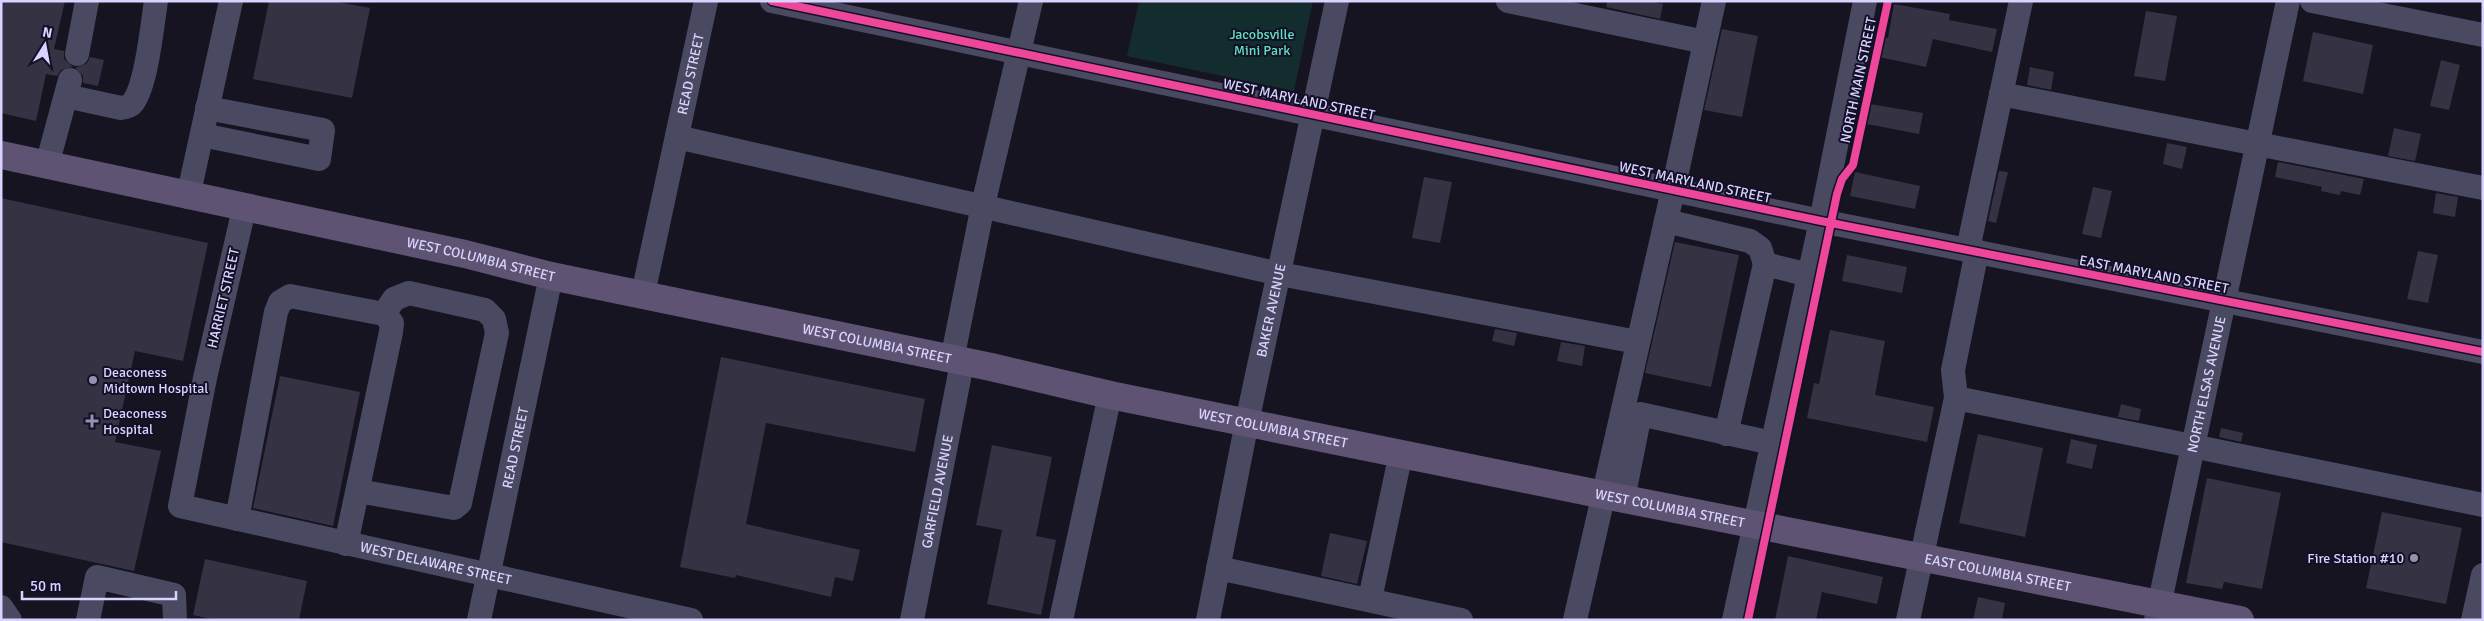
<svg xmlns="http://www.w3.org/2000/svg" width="2484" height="621" viewBox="0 0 2484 621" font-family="Signika,sans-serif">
<rect width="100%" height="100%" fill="#161421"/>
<path fill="#132c2d" d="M 1139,1 L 1313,1 L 1294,91 L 1127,56 Z"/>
<g fill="#343243">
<path d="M 1,1 L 65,1 L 54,49 L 64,51 L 64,59 L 73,67 L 61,70 L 57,76 L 46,74 L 36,121 L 1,113 Z"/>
<path d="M 269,1 L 333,1 L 370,8 L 352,98 L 253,79 Z"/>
<path d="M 1607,1 L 1649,1 L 1663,4 L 1660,19 L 1606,7 Z"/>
<path d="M 1894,4 L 1950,14 L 1949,20 L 1997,29 L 1992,52 L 1933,39 L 1926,67 L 1879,57 L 1883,37 L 1888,38 Z"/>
<path d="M 2146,11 L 2177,16 L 2165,81 L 2134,76 Z"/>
<path d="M 1722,29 L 1758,36 L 1742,117 L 1704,110 Z"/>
<path d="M 2313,32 L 2373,45 L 2363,94 L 2303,81 Z"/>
<path d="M 90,57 L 104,60 L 98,86 L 83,83 L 83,76 L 75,68 L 87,63 Z"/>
<path d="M 2441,60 L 2460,65 L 2449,110 L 2430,106 Z"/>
<path d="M 2030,67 L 2054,72 L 2051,90 L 2027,85 Z"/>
<path d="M 1870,104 L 1923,113 L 1919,134 L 1867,124 Z"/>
<path d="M 2394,128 L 2421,134 L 2415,161 L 2388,156 Z"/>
<path d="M 2167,143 L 2187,147 L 2182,169 L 2163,164 Z"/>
<path d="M 2278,162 L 2364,179 L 2360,195 L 2341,191 L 2340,195 L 2321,191 L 2322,187 L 2275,177 Z"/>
<path d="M 1999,171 L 2008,172 L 1996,223 L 1988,221 Z"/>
<path d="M 1855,172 L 1920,186 L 1915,209 L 1850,196 Z"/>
<path d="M 1424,177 L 1452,182 L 1440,243 L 1412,238 Z"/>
<path d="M 2093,187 L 2112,191 L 2101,238 L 2082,234 Z"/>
<path d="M 2436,193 L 2458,197 L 2455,217 L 2433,213 Z"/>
<path d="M 1,198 L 208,243 L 183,361 L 135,351 L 115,442 L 161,451 L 134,571 L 1,542 Z"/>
<path d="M 1675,242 L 1739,255 L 1711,387 L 1645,373 Z"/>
<path d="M 2418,251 L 2438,255 L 2428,303 L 2407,299 Z"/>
<path d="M 1847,255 L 1907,267 L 1902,293 L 1842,281 Z"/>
<path d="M 1495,329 L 1517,333 L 1514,346 L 1492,341 Z"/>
<path d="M 1830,330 L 1885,341 L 1875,395 L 1934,407 L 1927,442 L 1807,418 L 1814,383 L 1819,384 Z"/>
<path d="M 1561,342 L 1585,346 L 1582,366 L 1557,361 Z"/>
<path d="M 721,357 L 925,399 L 915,452 L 766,423 L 746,524 L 860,550 L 853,581 L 835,577 L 831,597 L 736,575 L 735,578 L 680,567 Z"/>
<path d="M 280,376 L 360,392 L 333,526 L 253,508 Z"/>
<path d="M 2121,404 L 2141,409 L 2139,421 L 2118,417 Z"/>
<path d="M 2221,428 L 2243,433 L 2241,442 L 2219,437 Z"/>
<path d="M 1978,434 L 2043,448 L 2025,537 L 1959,523 Z"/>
<path d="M 2071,439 L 2097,445 L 2092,469 L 2066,463 Z"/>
<path d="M 992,445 L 1052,457 L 1036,536 L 1056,540 L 1041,615 L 987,604 L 1002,530 L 976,525 Z"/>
<path d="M 2207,478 L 2281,493 L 2262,589 L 2224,582 L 2222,589 L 2186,583 Z"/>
<path d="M 2382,512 L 2462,528 L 2446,604 L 2366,588 Z"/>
<path d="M 1330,533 L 1367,541 L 1357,584 L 1321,576 Z"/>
<path d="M 1788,556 L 1883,577 L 1877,604 L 1822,592 L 1816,620 L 1775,620 Z"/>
<path d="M 205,559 L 307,581 L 299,620 L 216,620 L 193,615 Z"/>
<path d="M 1978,597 L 2005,603 L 2002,620 L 1973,620 Z"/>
</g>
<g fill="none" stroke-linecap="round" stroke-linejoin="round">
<g stroke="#4a4962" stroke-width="24">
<path d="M 772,1 L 1821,221 L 2483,352"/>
<path d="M 1508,1 L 1705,42"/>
<path d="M 2312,1 L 2483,35"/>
<path d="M 77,54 L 87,1"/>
<path d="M 2001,94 L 2483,188"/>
<path d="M 66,96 L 121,108 C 127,107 131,106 134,101 C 147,81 152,26 156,1"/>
<path d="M 202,135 L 319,159 L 323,130 L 207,108"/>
<path d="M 677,137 L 1280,274 L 1637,342"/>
<path d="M 47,165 L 70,80"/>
<path d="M 188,197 L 231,1"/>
<path id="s1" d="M 244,209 L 205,378 L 180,506 L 691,620"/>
<path d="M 1666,221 L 1750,241 L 1760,248 L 1765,264"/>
<path d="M 1968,249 L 2021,1"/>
<path id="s2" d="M 643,294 L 706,1"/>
<path d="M 952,360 L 983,205 L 1031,1"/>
<path d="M 1956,398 L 1953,370 L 1977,251"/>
<path d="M 1726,434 L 1765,264 L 1809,275"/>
<path d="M 358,491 L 454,508 L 460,503 L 497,333 L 494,319 L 485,310 L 409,293 L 394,299 L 384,314"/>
<path d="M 1623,499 L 1640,414 L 1772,443"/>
<path d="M 237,519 L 276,312 L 280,302 L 290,296 L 384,314 L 392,323 L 391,332 L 346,544"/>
<path d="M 1218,568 L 1461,620"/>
<path d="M 1370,599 L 1401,453"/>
<path d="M 1,607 L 10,620"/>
<path d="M 88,620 L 97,577 L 174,595 L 175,620"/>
<path id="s3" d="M 479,620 L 551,276"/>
<path id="s4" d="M 912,620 L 962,363"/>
<path d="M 1061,620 L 1110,395"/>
<path id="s5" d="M 1208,620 L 1247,422 L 1337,1"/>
<path d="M 1575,620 L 1673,190 L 1714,1"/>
<path d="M 1734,620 L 1821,221 L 1865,1"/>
<path d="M 1908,620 L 1956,398 L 2483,505"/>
<path id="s6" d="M 2156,620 L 2288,1"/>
<path d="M 2473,620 L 2483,575"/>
</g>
<path stroke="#5e5373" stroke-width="28" id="s7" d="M 1,155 L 465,254 L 551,276 L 991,367 L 1110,395 L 1604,495 L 2240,620"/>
<defs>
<g id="cycleway">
<path d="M 772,1 L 1821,221 L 2483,352"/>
<path d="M 1748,620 L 1837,194 L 1842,179 L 1853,165 L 1888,1"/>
</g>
</defs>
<use href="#cycleway" stroke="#130f26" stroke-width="11"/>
<use href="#cycleway" stroke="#ed469a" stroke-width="8"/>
</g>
<g fill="#9591b1" stroke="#130f26" stroke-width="2">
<circle cx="93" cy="380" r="5"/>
<path d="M89.5 413.5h5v5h5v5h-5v5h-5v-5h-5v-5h5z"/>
<circle cx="2414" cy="558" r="5"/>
</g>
<g text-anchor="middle" stroke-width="4" stroke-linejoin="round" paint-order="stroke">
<g font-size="14" fill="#5fe0c0" stroke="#130f26">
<text x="1262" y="39">Jacobsville<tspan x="1262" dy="16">Mini Park</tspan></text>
</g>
<g font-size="14" fill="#d9d4ff" stroke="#130f26">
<text dy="5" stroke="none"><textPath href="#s2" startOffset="225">READ STREET</textPath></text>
<text transform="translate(1858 80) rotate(-78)" y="5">NORTH MAIN STREET</text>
<text transform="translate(1299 99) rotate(12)" y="5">WEST MARYLAND STREET</text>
<text transform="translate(1695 182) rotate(12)" y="5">WEST MARYLAND STREET</text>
<text dy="5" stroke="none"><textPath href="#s7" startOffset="491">WEST COLUMBIA STREET</textPath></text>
<text transform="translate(2154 274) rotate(11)" y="5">EAST MARYLAND STREET</text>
<text transform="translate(223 298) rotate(-77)" y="5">HARRIET STREET</text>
<text dy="5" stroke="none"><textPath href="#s5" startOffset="316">BAKER AVENUE</textPath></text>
<text dy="5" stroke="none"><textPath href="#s7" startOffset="896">WEST COLUMBIA STREET</textPath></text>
<text dy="5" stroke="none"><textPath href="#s6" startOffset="241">NORTH ELSAS AVENUE</textPath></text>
<text dy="5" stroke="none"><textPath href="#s7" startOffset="1301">WEST COLUMBIA STREET</textPath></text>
<text dy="5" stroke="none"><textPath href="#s3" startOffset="176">READ STREET</textPath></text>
<text dy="5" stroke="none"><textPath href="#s4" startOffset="131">GARFIELD AVENUE</textPath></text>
<text dy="5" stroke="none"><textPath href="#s7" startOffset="1706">WEST COLUMBIA STREET</textPath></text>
<text dy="5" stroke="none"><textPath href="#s1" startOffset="566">WEST DELAWARE STREET</textPath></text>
<text dy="5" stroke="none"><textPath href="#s7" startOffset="2040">EAST COLUMBIA STREET</textPath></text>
</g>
<g font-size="14" fill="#d9d4ff" stroke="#130f26" text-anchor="start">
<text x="103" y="377">Deaconess<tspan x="103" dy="16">Midtown Hospital</tspan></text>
<text x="103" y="418">Deaconess<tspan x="103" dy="16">Hospital</tspan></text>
<text x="2404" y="563" text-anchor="end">Fire Station #10</text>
</g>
</g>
<rect width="2484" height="621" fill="none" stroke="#d9d4ff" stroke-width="5"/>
<g transform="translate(45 45) rotate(11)" stroke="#130f26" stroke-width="4" paint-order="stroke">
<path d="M0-4L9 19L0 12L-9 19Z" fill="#d9d4ff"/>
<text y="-8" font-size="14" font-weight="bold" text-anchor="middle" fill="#d9d4ff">N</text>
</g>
<path d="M22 591v8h154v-8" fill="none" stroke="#d9d4ff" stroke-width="2.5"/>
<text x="30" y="591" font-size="15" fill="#d9d4ff" stroke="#130f26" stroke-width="4" paint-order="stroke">50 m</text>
</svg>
